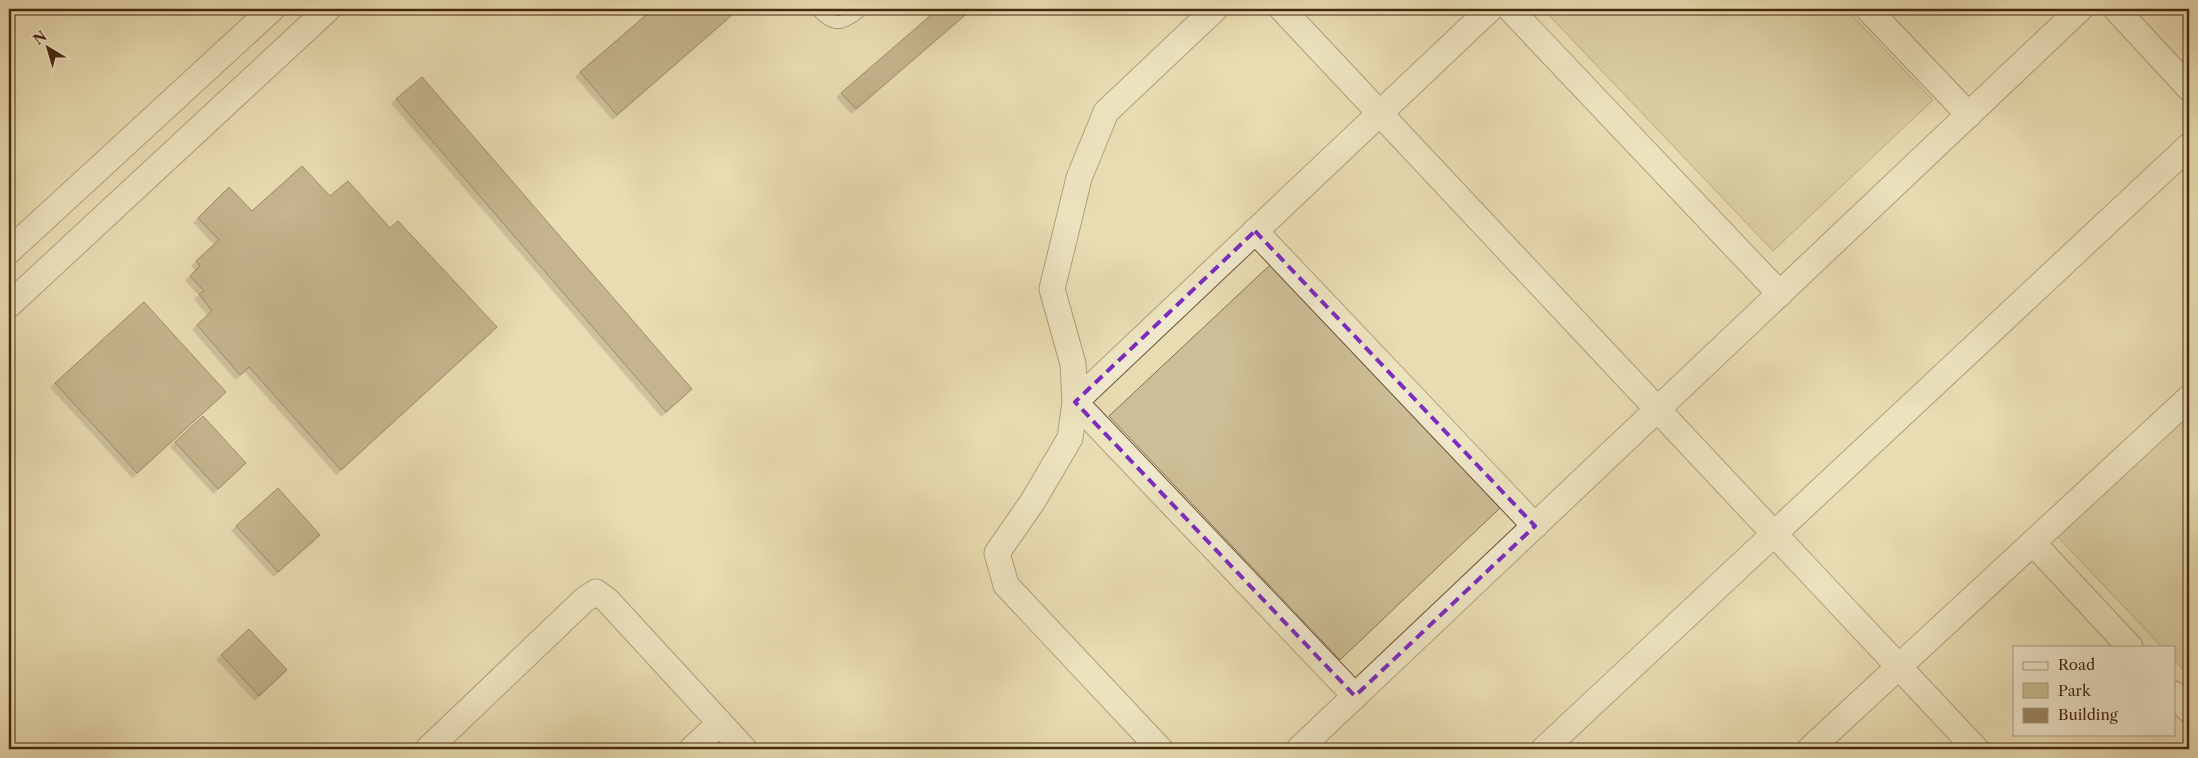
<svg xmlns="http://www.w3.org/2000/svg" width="2198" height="758" viewBox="0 0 2198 758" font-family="'Libre Caslon Text',serif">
<defs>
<filter id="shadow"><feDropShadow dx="-4.5" dy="4.5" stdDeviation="0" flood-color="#0004"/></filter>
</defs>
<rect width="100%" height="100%" fill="#e8dcb2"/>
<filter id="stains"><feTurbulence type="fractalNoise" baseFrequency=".004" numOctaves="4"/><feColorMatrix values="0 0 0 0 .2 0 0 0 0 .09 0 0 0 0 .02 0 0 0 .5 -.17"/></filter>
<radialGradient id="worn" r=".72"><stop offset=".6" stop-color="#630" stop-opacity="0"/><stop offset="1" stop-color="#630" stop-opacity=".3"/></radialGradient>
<g fill="#ccbe96" stroke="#887452">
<path d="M 1543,9 L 1846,9 L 1933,100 L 1773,251 Z"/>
<path d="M 1270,265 L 1500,508 L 1340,660 L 1109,416 Z"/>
<path d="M 2189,403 L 2189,676 L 2174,660 L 2174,647 L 2162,647 L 2053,532 Z"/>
</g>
<g fill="#9a8663" stroke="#45290e" filter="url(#shadow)">
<path d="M 653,9 L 727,9 L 732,15 L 617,115 L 580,72 Z"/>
<path d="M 938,9 L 972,9 L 856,109 L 841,93 Z"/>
<path d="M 422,77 L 692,389 L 666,412 L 396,99 Z"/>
<path d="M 302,166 L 330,196 L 348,181 L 390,228 L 398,221 L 497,327 L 341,470 L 249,367 L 240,375 L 197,325 L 212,311 L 199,294 L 204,291 L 190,276 L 200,266 L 196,261 L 219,240 L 198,218 L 229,187 L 252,211 Z"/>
<path d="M 144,302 L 226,392 L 137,473 L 55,383 Z"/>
<path d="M 203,416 L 246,463 L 218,489 L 175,442 Z"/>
<path d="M 278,488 L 320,535 L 278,572 L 236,526 Z"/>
<path d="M 249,629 L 287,670 L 259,696 L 221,655 Z"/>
</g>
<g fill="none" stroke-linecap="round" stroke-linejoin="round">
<defs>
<path id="lane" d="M 817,9 C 834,28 843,25 862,9"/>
<g id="street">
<path d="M 1282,9 L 1976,749"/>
<path d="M 1510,9 L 1780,294"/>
<path d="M 1868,9 L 1969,115"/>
<path d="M 2116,9 L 2189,88"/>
<path d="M 1255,231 L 1535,526"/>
<path d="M 9,251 L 272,9"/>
<path d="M 9,305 L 328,9"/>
<path d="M 2033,543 L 2130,647"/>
<path d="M 2174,694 L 2189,710"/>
<path d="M 1355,696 L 1075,402 L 1490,9"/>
<path d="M 428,749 L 584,600 L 596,592 L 607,600 L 744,749"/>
<path d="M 692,749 L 720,723"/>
<path d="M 1160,749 L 1006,585 L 997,553 L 1033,501 L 1070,438 L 1075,402 L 1073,364 L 1052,289 L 1079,178 L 1106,112 L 1215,9"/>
<path d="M 1299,749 L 2080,9"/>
<path d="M 1544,749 L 2189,146"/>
<path d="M 1810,749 L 2189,398"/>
</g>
</defs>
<use href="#lane" stroke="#6e5637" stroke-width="14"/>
<use href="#street" stroke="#6e5637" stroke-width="27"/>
<use href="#lane" stroke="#f0e8cd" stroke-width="12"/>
<use href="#street" stroke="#f0e8cd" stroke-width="25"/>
</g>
<path d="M0 0H2198V758H0ZM 1255,231 L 1535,526 L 1355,696 L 1075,402 Z" fill="#e8dcb2" fill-opacity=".55" fill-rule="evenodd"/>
<path fill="none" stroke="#7b2cbf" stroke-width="4" stroke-dasharray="10 6" stroke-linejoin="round" d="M 1255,231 L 1535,526 L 1355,696 L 1075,402 Z"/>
<rect width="2198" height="758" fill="none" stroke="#e8dcb2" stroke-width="30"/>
<rect x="10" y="10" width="2178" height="738" fill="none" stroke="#45290e" stroke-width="2.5"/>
<rect x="15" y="15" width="2168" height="728" fill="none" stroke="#45290e"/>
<rect x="2013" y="646" width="162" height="90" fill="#f0e8cd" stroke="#ac9c81"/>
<rect x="2023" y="662" width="25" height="8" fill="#f0e8cd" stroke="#ac9c81"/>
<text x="2058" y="670" font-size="15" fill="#45290e">Road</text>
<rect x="2023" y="683" width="25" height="15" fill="#ccbe96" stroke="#ac9c81"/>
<text x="2058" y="696" font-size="15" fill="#45290e">Park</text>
<rect x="2023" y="708" width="25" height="15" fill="#9a8663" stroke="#ac9c81"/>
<text x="2058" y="720" font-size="15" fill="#45290e">Building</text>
<g transform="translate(48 48) rotate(322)" stroke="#f0e8cd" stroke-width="4" paint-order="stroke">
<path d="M0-4L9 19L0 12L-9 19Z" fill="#45290e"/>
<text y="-8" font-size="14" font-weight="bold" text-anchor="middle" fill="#45290e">N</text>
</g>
<rect width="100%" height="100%" filter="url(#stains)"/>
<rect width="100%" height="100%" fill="url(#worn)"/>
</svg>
